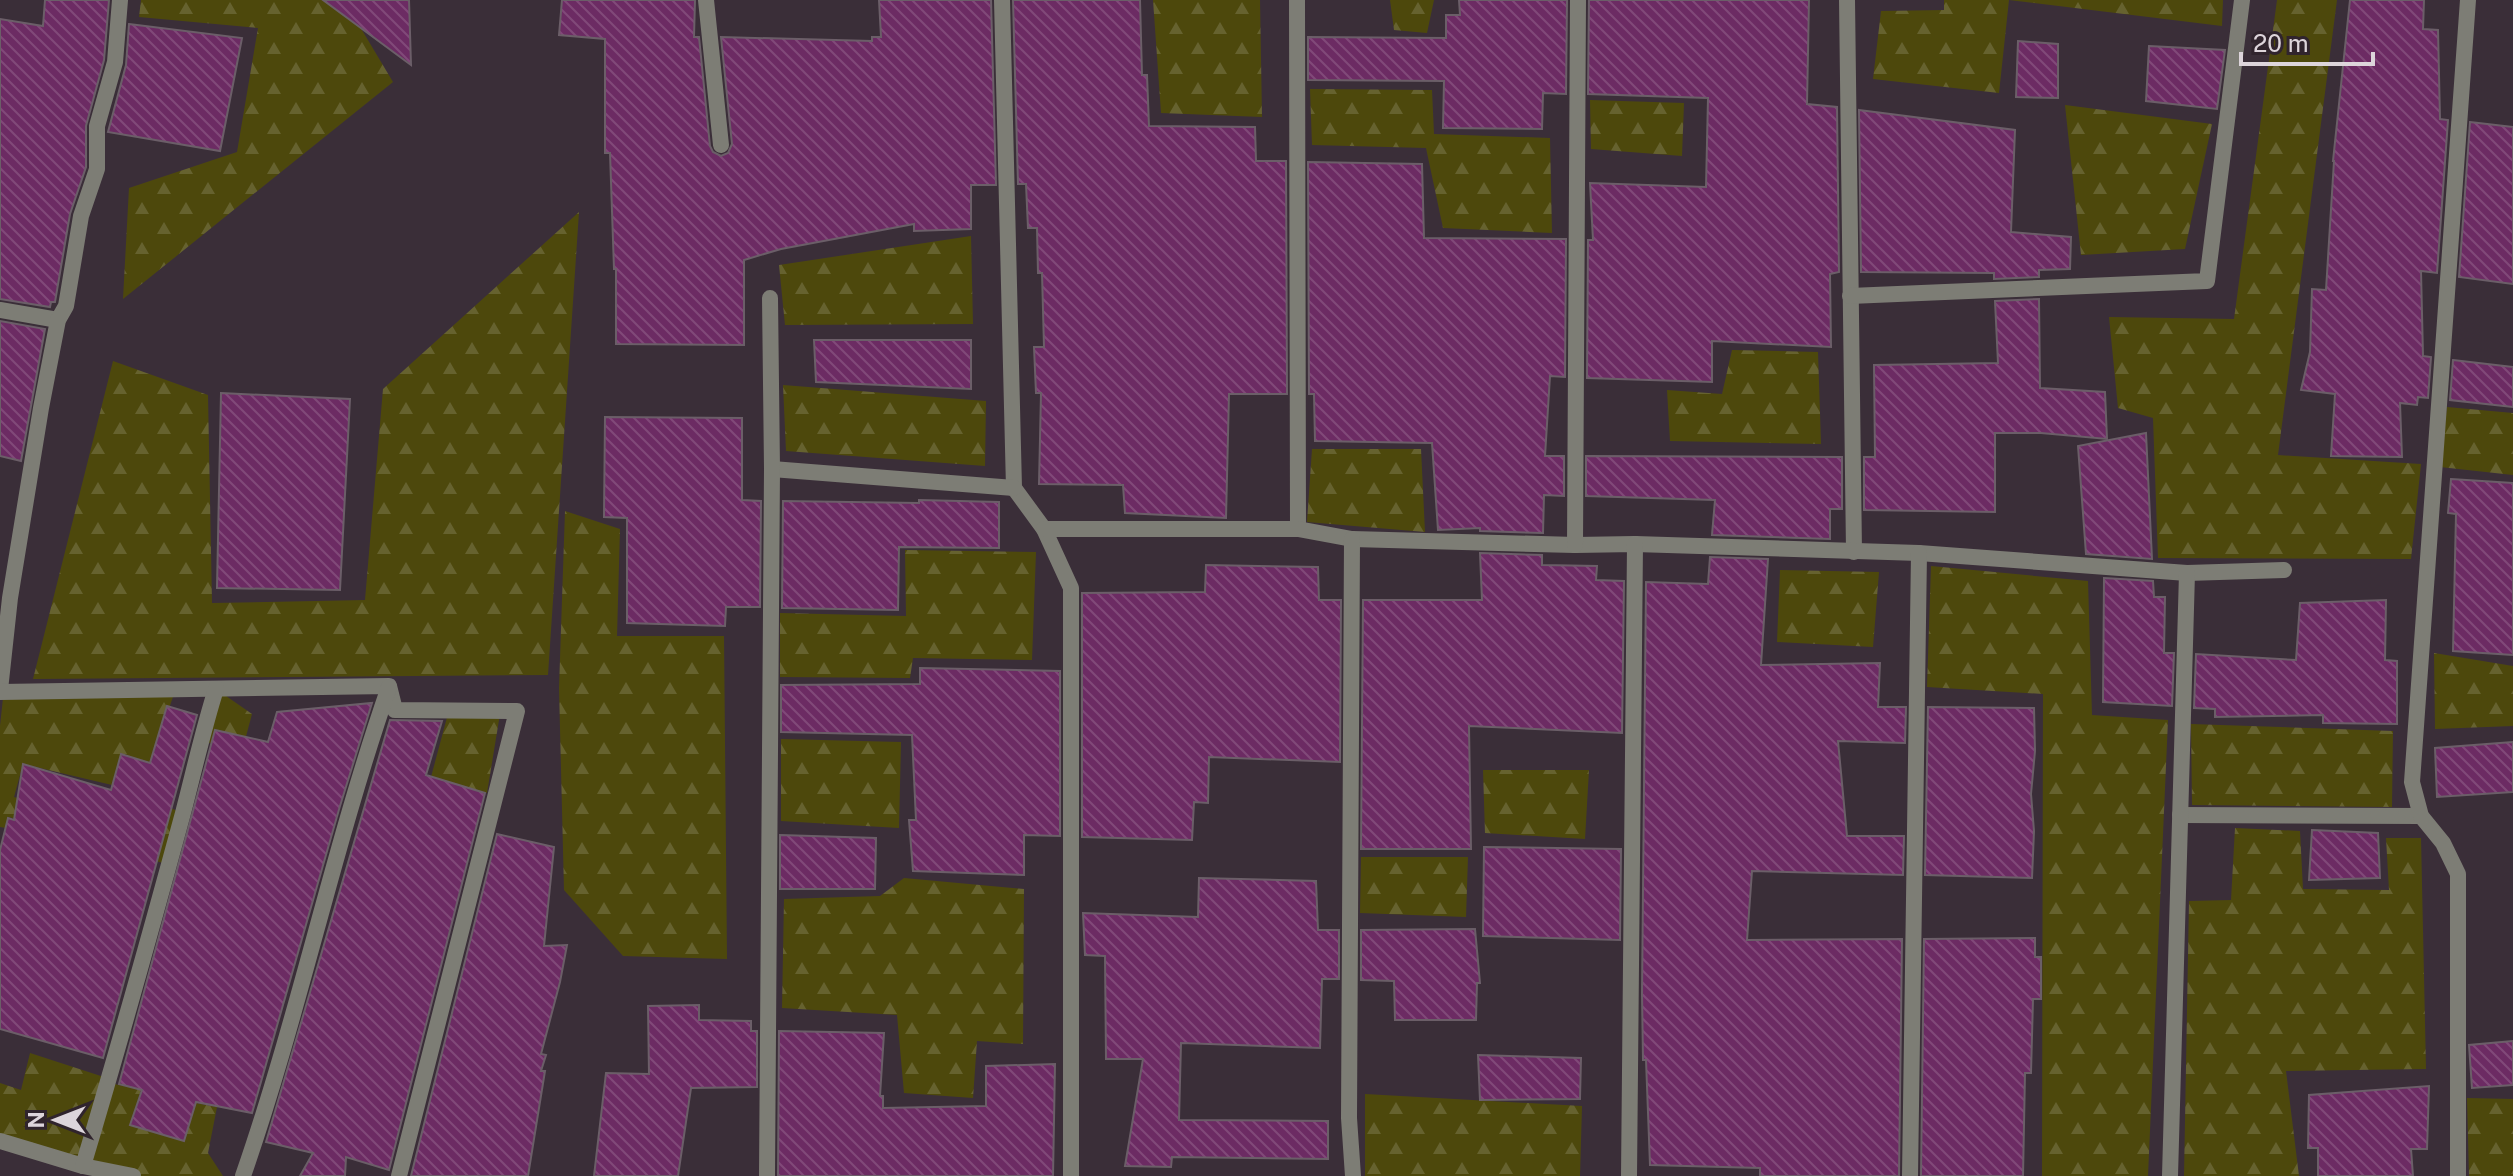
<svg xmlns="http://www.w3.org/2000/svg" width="2513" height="1176" viewBox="0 0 2513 1176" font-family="'Public Sans',sans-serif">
<defs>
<pattern id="forest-firs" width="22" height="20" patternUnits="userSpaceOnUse" patternTransform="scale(2)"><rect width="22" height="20" fill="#4d480c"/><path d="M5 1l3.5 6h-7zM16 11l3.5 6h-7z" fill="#66622f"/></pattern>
<pattern id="building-back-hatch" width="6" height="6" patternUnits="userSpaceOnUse" patternTransform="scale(2)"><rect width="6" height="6" fill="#6c2b63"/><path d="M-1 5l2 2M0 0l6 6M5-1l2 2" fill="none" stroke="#814979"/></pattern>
</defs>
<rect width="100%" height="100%" fill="#3a2e38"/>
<g fill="url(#forest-firs)" fill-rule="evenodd">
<path d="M 141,0 L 344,0 L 393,82 L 123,299 L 129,188 L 237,152 L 258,28 L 139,17 Z"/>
<path d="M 1153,0 L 1260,0 L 1262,117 L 1161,113 Z"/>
<path d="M 1390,0 L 1434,0 L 1427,33 L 1394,30 Z"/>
<path d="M 1944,0 L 2009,0 L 1999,93 L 1873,79 L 1881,11 L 1944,10 Z"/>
<path d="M 2009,0 L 2223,0 L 2222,26 Z"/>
<path d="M 2277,0 L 2337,0 L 2278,455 L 2421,464 L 2411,559 L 2158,558 L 2153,418 L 2118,408 L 2109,317 L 2234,319 Z"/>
<path d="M 1310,89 L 1432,90 L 1434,134 L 1550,138 L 1552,233 L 1443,228 L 1426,148 L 1312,145 Z"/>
<path d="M 1590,100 L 1684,103 L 1682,156 L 1591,149 Z"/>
<path d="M 2065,105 L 2212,124 L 2185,249 L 2081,255 Z"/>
<path d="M 579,212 L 548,675 L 33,679 L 113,361 L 208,395 L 212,603 L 365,600 L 383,389 Z"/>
<path d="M 971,236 L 973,324 L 785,325 L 779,265 Z"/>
<path d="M 1732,350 L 1818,352 L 1821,444 L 1670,441 L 1667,390 L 1722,394 Z"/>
<path d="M 783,385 L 986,401 L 985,466 L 786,451 Z"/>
<path d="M 2447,407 L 2513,413 L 2513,475 L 2440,467 Z"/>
<path d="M 1312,449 L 1421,449 L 1425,532 L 1307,522 Z"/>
<path d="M 565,511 L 620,529 L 617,636 L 724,636 L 727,959 L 623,956 L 564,890 L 559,688 Z"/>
<path d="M 905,550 L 1036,552 L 1032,660 L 913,658 L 910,678 L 780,677 L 780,613 L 906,616 Z"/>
<path d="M 1931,566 L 2088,581 L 2092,715 L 2168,720 L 2148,1176 L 2042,1176 L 2043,694 L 1927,687 Z"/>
<path d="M 1780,570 L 1879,572 L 1873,647 L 1777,642 Z"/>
<path d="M 2434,653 L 2513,666 L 2513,726 L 2435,729 Z"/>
<path d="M 216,689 L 252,714 L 241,755 L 207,742 Z"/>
<path d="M 174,694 L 150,763 L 121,755 L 113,784 L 180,812 L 166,864 L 9,817 L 6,828 L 0,827 L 0,726 L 3,698 ZM 23,764 L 112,785 L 103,822 L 14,797 Z"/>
<path d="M 449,710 L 500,714 L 487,793 L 431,777 Z"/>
<path d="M 2191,724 L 2393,731 L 2392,807 L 2192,805 Z"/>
<path d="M 781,739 L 901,742 L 899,828 L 781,821 Z"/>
<path d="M 1483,770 L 1589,770 L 1585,839 L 1485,833 Z"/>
<path d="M 2235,828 L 2300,831 L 2303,889 L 2389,890 L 2386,838 L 2421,838 L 2426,1069 L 2286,1071 L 2299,1176 L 2184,1176 L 2189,901 L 2231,900 Z"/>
<path d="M 1361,857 L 1468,857 L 1466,917 L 1360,913 Z"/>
<path d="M 904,878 L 1024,889 L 1023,1044 L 977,1041 L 973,1098 L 904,1093 L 897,1015 L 782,1008 L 784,899 L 880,896 Z"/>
<path d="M 30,1053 L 107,1078 L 81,1162 L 0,1139 L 0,1083 L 21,1090 Z"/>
<path d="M 110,1083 L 141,1090 L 130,1125 L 183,1141 L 196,1103 L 217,1107 L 208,1153 L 223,1176 L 141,1176 L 84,1165 Z"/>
<path d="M 1365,1094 L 1582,1106 L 1580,1176 L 1365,1176 Z"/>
<path d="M 2467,1098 L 2513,1099 L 2513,1176 L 2469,1176 Z"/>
</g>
<g fill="url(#building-back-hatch)" stroke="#6b5e68" stroke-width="2">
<path d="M 45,0 L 109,0 L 104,60 L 86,126 L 86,167 L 70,214 L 55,302 L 51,302 L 50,307 L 0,299 L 0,19 L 43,26 Z"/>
<path d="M 323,0 L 409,0 L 411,65 Z"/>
<path d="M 562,0 L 695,0 L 694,37 L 699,37 L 710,146 L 713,152 L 721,156 L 728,153 L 732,144 L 721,37 L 872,41 L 872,37 L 881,37 L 879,0 L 991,0 L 996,185 L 971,185 L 971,229 L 914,231 L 914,224 L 781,249 L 744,260 L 744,345 L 616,344 L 616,269 L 614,269 L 610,153 L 605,153 L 605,39 L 559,35 Z"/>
<path d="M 1013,0 L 1140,0 L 1142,75 L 1147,75 L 1149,126 L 1255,127 L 1256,161 L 1286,161 L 1287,394 L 1229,394 L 1226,518 L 1125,513 L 1123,485 L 1039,484 L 1041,393 L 1036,393 L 1034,347 L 1044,347 L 1042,273 L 1038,273 L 1037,228 L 1028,228 L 1026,184 L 1018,184 Z"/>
<path d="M 1459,0 L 1567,0 L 1566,94 L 1543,93 L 1542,129 L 1443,128 L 1444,81 L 1308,80 L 1308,37 L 1446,38 L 1446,15 L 1460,15 Z"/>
<path d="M 1589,0 L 1809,0 L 1807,104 L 1837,107 L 1839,272 L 1830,274 L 1831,347 L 1712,341 L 1712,382 L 1587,378 L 1588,240 L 1593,240 L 1590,183 L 1706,187 L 1708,98 L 1588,94 Z"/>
<path d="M 2350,0 L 2424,0 L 2423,29 L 2438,30 L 2440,119 L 2448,120 L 2437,273 L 2421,271 L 2423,356 L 2431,357 L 2428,398 L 2418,397 L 2417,405 L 2400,403 L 2402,457 L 2331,456 L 2335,394 L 2301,390 L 2310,352 L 2312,289 L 2326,290 L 2334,161 L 2333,161 Z"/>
<path d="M 129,24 L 242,38 L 220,151 L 108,132 L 126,65 Z"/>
<path d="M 2018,41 L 2058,44 L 2058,98 L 2016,97 Z"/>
<path d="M 2149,46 L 2225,50 L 2217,109 L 2146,101 Z"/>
<path d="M 1859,110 L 2015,130 L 2011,232 L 2071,237 L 2070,269 L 2039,270 L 2039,277 L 1994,279 L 1994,273 L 1861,272 Z"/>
<path d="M 2470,122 L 2513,127 L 2513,284 L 2459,277 Z"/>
<path d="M 1308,162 L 1422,164 L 1424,238 L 1566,239 L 1565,377 L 1550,376 L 1545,456 L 1564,456 L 1564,496 L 1544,495 L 1543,533 L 1480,531 L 1480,528 L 1438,530 L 1432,443 L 1315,441 L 1314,394 L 1309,394 Z"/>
<path d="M 2039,299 L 2040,388 L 2105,392 L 2107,439 L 2041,433 L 1995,433 L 1995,512 L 1864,510 L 1864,457 L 1875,457 L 1874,365 L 1998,363 L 1995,301 Z"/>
<path d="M 0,321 L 45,329 L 21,461 L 0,456 Z"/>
<path d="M 814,340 L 971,340 L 971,389 L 816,382 Z"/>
<path d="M 2453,360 L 2513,367 L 2513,407 L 2450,400 Z"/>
<path d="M 221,393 L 350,399 L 340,590 L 217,588 Z"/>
<path d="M 605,417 L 742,418 L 742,500 L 761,501 L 760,607 L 726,607 L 725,626 L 627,623 L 627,518 L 604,517 Z"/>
<path d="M 2146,433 L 2152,559 L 2086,554 L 2078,446 Z"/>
<path d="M 1586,456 L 1842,457 L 1842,509 L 1830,509 L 1830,539 L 1712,535 L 1715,500 L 1586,496 Z"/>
<path d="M 2451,479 L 2513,483 L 2513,655 L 2453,651 L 2456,514 L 2448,513 Z"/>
<path d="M 919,500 L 999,502 L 999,548 L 899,547 L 898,610 L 782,608 L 783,501 L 919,503 Z"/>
<path d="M 1480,553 L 1542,555 L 1542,565 L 1597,566 L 1596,580 L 1624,581 L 1622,733 L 1469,726 L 1471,849 L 1361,849 L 1363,600 L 1482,600 Z"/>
<path d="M 1710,557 L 1768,559 L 1761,665 L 1880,663 L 1878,707 L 1906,707 L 1905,743 L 1838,741 L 1847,836 L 1904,836 L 1903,875 L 1752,871 L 1747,940 L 1902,939 L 1899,1176 L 1760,1176 L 1760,1168 L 1650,1165 L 1646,1060 L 1643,1060 L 1642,994 L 1646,582 L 1708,584 Z"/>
<path d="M 1206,565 L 1318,567 L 1319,600 L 1341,600 L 1340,762 L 1209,757 L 1208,803 L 1194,802 L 1192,840 L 1082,837 L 1082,593 L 1205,592 Z"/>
<path d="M 2104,578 L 2153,581 L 2154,597 L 2165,597 L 2164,653 L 2174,653 L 2172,706 L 2103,702 Z"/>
<path d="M 2386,600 L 2385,660 L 2397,661 L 2397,724 L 2323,723 L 2323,715 L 2215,717 L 2215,709 L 2194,708 L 2196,654 L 2296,660 L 2300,603 Z"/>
<path d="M 920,668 L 1060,671 L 1060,836 L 1024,835 L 1024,875 L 913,871 L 909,820 L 916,820 L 912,735 L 781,732 L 781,685 L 920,684 Z"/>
<path d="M 372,703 L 340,806 L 252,1113 L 196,1102 L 184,1141 L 130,1125 L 142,1090 L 119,1084 L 215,730 L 268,742 L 277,712 Z"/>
<path d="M 167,706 L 197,715 L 103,1058 L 0,1029 L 0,850 L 8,818 L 14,820 L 23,764 L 111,790 L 121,754 L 150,763 Z"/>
<path d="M 1928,707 L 2034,708 L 2035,751 L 2031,794 L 2034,831 L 2032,878 L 1925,875 Z"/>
<path d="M 390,720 L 442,721 L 426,775 L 485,793 L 389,1170 L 346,1157 L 345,1176 L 300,1176 L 313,1153 L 266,1142 Z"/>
<path d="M 2513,742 L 2513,792 L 2437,797 L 2435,748 Z"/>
<path d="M 2312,830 L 2378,833 L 2380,878 L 2309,880 Z"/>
<path d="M 497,834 L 554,847 L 544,946 L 567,945 L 560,982 L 541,1054 L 546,1055 L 541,1071 L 545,1071 L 528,1176 L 411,1176 Z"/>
<path d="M 780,835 L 876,838 L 875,889 L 780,889 Z"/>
<path d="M 1484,847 L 1621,849 L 1620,940 L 1483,936 Z"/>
<path d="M 1199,878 L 1316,881 L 1318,930 L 1339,930 L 1339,979 L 1322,979 L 1320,1048 L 1181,1043 L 1179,1120 L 1328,1121 L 1328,1159 L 1172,1157 L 1171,1167 L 1125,1166 L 1143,1059 L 1106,1059 L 1105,956 L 1085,955 L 1083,913 L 1198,917 Z"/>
<path d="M 1475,929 L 1480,983 L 1477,983 L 1476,1020 L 1395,1020 L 1394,981 L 1361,980 L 1361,930 Z"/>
<path d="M 2035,938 L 2035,957 L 2041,957 L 2041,999 L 2033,999 L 2031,1073 L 2025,1073 L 2023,1176 L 1921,1176 L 1924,939 Z"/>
<path d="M 699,1005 L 699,1020 L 751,1021 L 751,1031 L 757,1031 L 757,1087 L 691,1088 L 678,1176 L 594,1176 L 606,1073 L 649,1074 L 648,1006 Z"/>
<path d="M 779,1031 L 884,1033 L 880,1096 L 883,1096 L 883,1108 L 986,1106 L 986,1066 L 1055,1064 L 1053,1176 L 778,1176 Z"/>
<path d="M 2513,1041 L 2513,1085 L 2472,1088 L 2469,1045 Z"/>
<path d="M 1478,1055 L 1581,1058 L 1580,1099 L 1480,1100 Z"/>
<path d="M 2429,1086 L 2427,1149 L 2411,1149 L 2413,1176 L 2318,1176 L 2318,1148 L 2308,1148 L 2309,1095 Z"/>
</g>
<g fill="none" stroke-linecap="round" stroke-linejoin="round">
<g stroke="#7d7d75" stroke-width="16">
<path d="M 706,0 L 721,145"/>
<path d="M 1002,0 L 1014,488 L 1044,529 L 1071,588 L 1071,1176"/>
<path d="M 1297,0 L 1298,529"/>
<path d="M 1847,0 L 1854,552"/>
<path d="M 1850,296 L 2207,281 L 2242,0"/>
<path d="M 0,310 L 58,320"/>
<path d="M 772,469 L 1014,488"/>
<path d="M 1044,529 L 1298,529 L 1352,539 L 1575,545 L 1635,544 L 1919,553 L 2187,573 L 2284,570"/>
<path d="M 1352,539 L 1349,1118 L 1353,1176"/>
<path d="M 1575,545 L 1578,0"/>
<path d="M 0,690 L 10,598 L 41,408 L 58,320 L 66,306 L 81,216 L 97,169 L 97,126 L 115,62 L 120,0"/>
<path d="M 0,692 L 389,686 L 395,710 L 517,711 L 399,1176"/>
<path d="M 2180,815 L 2421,816"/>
<path d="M 0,1141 L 83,1166 L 133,1176"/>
<path d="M 83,1166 C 118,1049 151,931 183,813 C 194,771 203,730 216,689"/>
<path d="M 243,1176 C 299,1015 333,848 389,687"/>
<path d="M 767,1176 L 772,469 L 770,298"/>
<path d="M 1629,1176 L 1635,544"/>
<path d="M 1910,1176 L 1919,553"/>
<path d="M 2170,1176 L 2187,573"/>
<path d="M 2458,1176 L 2458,874 L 2443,843 L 2421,816 L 2412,782 L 2468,0"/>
</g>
</g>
<g transform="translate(56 1120) rotate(270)" stroke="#30242d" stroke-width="6" paint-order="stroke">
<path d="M0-6L14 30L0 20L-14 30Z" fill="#ddd5db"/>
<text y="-12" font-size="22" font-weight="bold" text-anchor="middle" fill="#ddd5db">N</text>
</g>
<path d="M2241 52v12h132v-12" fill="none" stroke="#ddd5db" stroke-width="4"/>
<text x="2253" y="52" font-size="24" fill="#ddd5db" stroke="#30242d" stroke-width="6" paint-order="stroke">20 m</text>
</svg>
